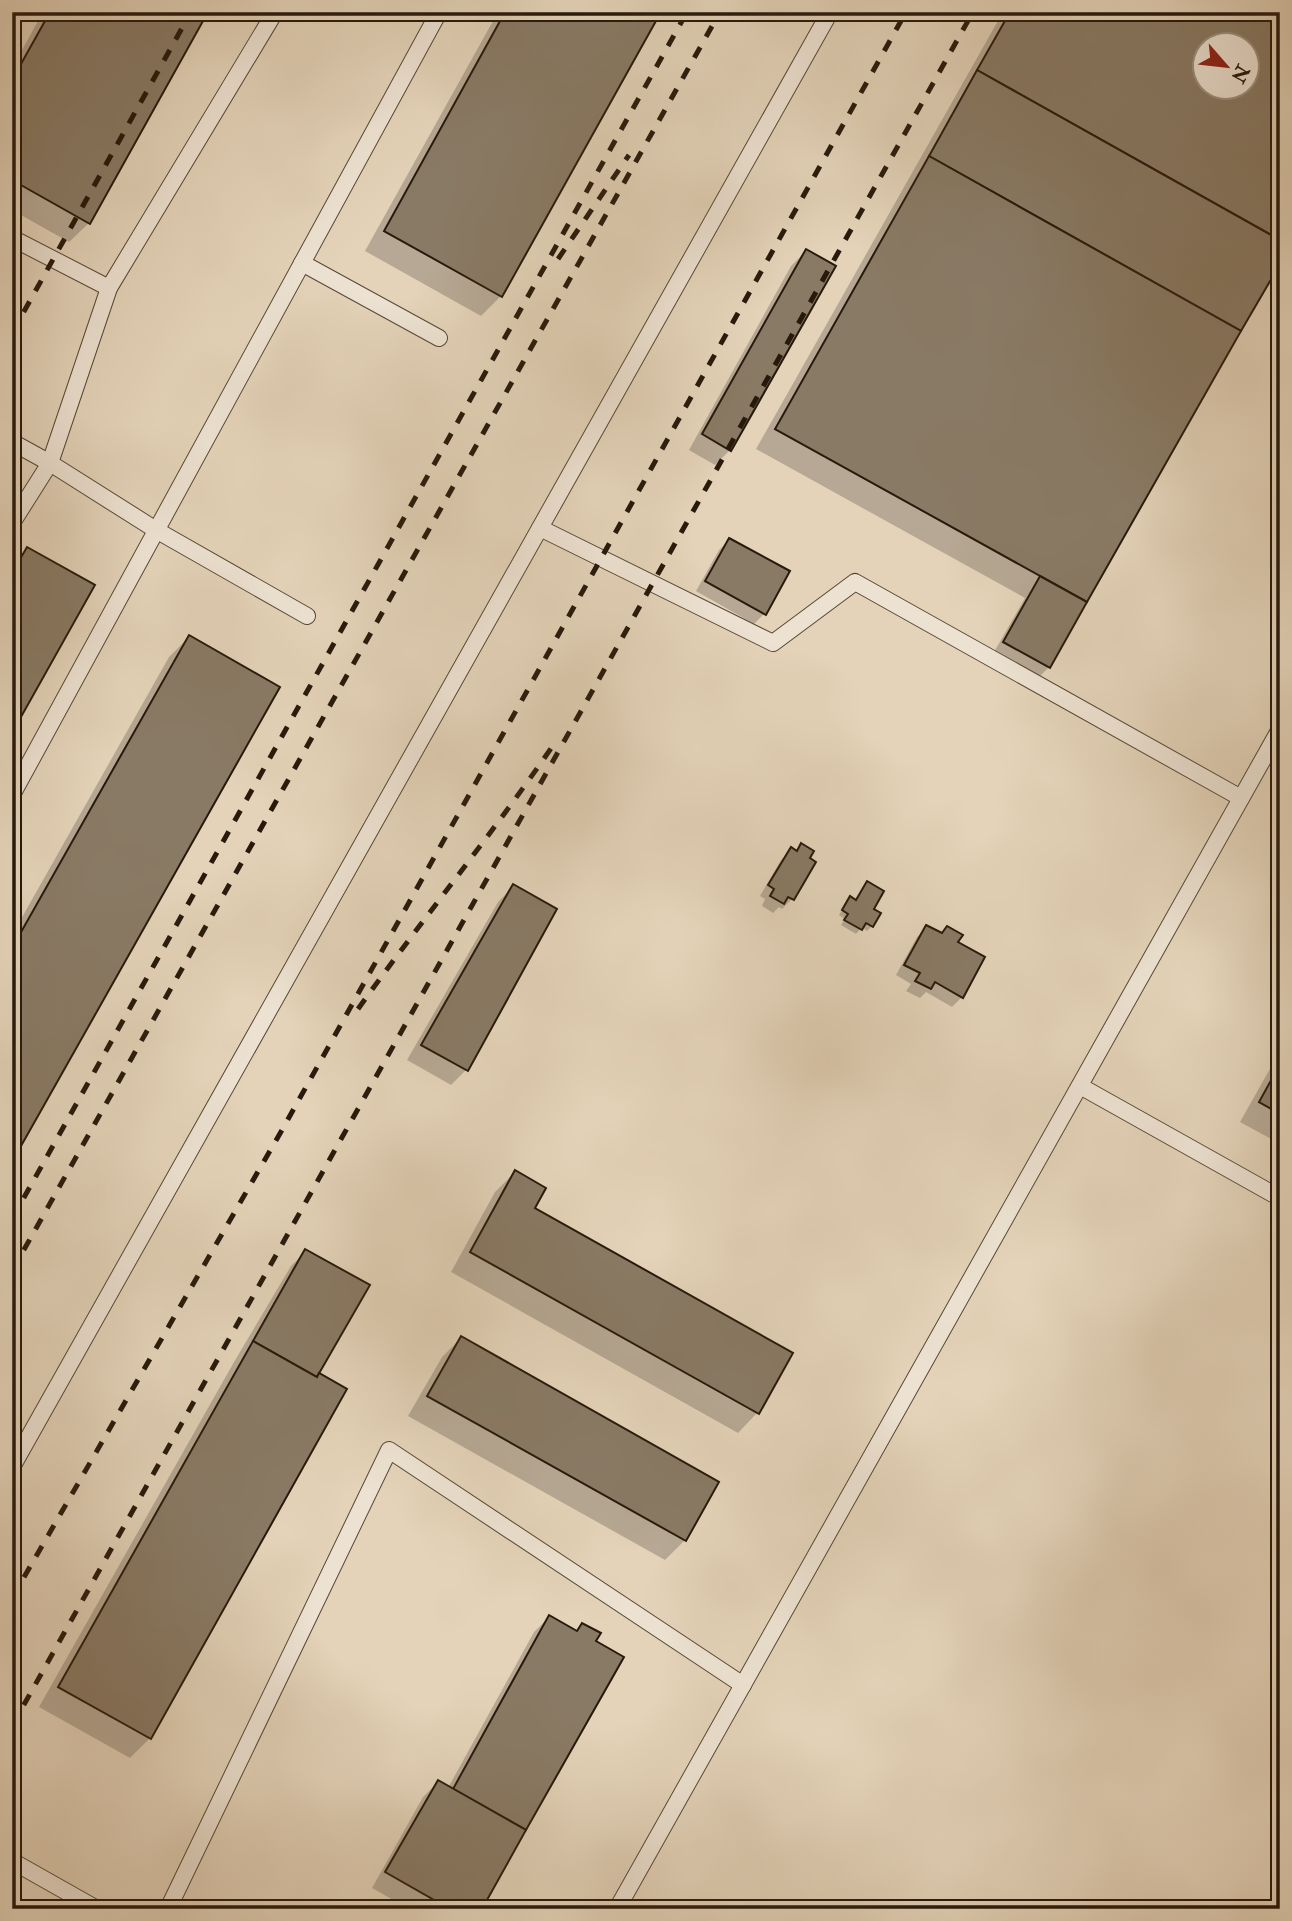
<svg xmlns="http://www.w3.org/2000/svg" width="1292" height="1921" viewBox="0 0 1292 1921" font-family="'IM FELL Double Pica',serif">
<rect width="100%" height="100%" fill="#e4d3b9"/>
<filter id="stains"><feTurbulence type="fractalNoise" baseFrequency=".00286" numOctaves="4"/><feColorMatrix values="0 0 0 0 .2 0 0 0 0 .09 0 0 0 0 .02 0 0 0 .5 -.17"/></filter>
<radialGradient id="worn" r=".72"><stop offset=".6" stop-color="#630" stop-opacity="0"/><stop offset="1" stop-color="#630" stop-opacity=".3"/></radialGradient>
<g fill="#0003" fill-rule="evenodd">
<path d="M 43,12 L 206,12 L 89,223 L 69,242 L 12,210 L 12,68 Z"/>
<path d="M 498,12 L 659,12 L 501,296 L 481,316 L 365,251 Z"/>
<path d="M 1003,12 L 1280,12 L 1280,259 L 1049,667 L 1039,677 L 994,652 L 1025,598 L 756,449 ZM 1204,46 L 1246,46 L 1246,88 L 1204,88 Z"/>
<path d="M 806,251 L 730,450 L 715,465 L 689,450 L 791,266 Z"/>
<path d="M 729,540 L 764,614 L 754,624 L 696,591 L 719,550 Z"/>
<path d="M 27,549 L 12,729 L 12,564 Z"/>
<path d="M 189,637 L 12,1158 L 12,935 L 169,657 Z"/>
<path d="M 801,845 L 792,899 L 782,909 L 779,907 L 773,913 L 762,906 L 765,899 L 760,896 L 781,860 L 791,850 L 794,851 Z"/>
<path d="M 867,883 L 872,926 L 867,931 L 862,927 L 856,934 L 841,925 L 845,919 L 839,915 L 850,898 L 855,901 Z"/>
<path d="M 513,887 L 466,1070 L 451,1085 L 407,1060 L 498,902 Z"/>
<path d="M 927,927 L 956,943 L 962,997 L 952,1007 L 926,992 L 920,998 L 906,991 L 911,984 L 896,975 L 917,937 Z"/>
<path d="M 1280,1051 L 1280,1144 L 1240,1122 Z"/>
<path d="M 515,1172 L 533,1208 L 791,1354 L 757,1413 L 738,1433 L 451,1272 L 495,1192 Z"/>
<path d="M 306,1251 L 316,1374 L 150,1738 L 130,1758 L 39,1707 L 234,1362 L 291,1266 Z"/>
<path d="M 461,1338 L 685,1540 L 665,1560 L 408,1416 L 442,1357 Z"/>
<path d="M 549,1617 L 575,1632 L 582,1625 L 480,1909 L 409,1909 L 372,1888 L 423,1797 L 438,1782 L 448,1788 L 534,1632 Z"/>
</g>
<g fill="#897a65" stroke="#27190b" stroke-width="2" fill-rule="evenodd">
<path d="M 50,12 L 208,12 L 90,224 L 12,180 L 12,80 Z"/>
<path d="M 505,12 L 661,12 L 502,297 L 384,231 Z"/>
<path d="M 1010,12 L 1280,12 L 1280,240 L 977,70 ZM 1204,46 L 1246,46 L 1246,88 L 1204,88 Z"/>
<path d="M 977,70 L 1280,240 L 1280,264 L 1241,331 L 929,156 Z"/>
<path d="M 929,156 L 1241,331 L 1087,602 L 775,429 Z"/>
<path d="M 806,249 L 836,266 L 731,451 L 702,434 Z"/>
<path d="M 729,538 L 790,571 L 766,615 L 705,581 Z"/>
<path d="M 27,547 L 95,585 L 12,733 L 12,573 Z"/>
<path d="M 1040,576 L 1087,602 L 1050,668 L 1003,642 Z"/>
<path d="M 189,635 L 280,687 L 12,1162 L 12,948 Z"/>
<path d="M 801,843 L 814,851 L 810,858 L 816,862 L 794,900 L 788,897 L 784,904 L 770,896 L 774,889 L 768,885 L 791,847 L 797,851 Z"/>
<path d="M 867,881 L 884,891 L 874,909 L 881,913 L 873,927 L 866,923 L 862,930 L 844,920 L 848,914 L 842,910 L 850,896 L 856,900 Z"/>
<path d="M 513,884 L 557,909 L 468,1071 L 421,1045 Z"/>
<path d="M 926,925 L 942,933 L 947,926 L 963,935 L 958,942 L 985,957 L 963,998 L 935,982 L 931,989 L 915,981 L 920,973 L 904,965 Z"/>
<path d="M 1280,1064 L 1280,1114 L 1259,1102 Z"/>
<path d="M 515,1170 L 546,1188 L 535,1208 L 793,1353 L 759,1414 L 470,1252 Z"/>
<path d="M 305,1249 L 370,1285 L 317,1377 L 253,1341 Z"/>
<path d="M 461,1336 L 719,1482 L 686,1541 L 427,1396 Z"/>
<path d="M 253,1341 L 317,1377 L 319,1373 L 347,1389 L 151,1739 L 58,1687 Z"/>
<path d="M 549,1615 L 577,1631 L 582,1623 L 601,1633 L 596,1641 L 624,1657 L 526,1830 L 453,1789 Z"/>
<path d="M 438,1780 L 526,1830 L 482,1909 L 450,1909 L 385,1872 Z"/>
</g>
<g fill="none" stroke-linecap="round" stroke-linejoin="round">
<defs>
<g id="service">
<path d="M 12,238 L 109,288 L 275,12"/>
<path d="M 302,263 L 439,338"/>
<path d="M 109,288 L 50,463 L 156,530 L 307,616"/>
<path d="M 12,442 L 50,463 L 12,523"/>
<path d="M 540,528 L 773,643 L 855,582 L 1241,798"/>
<path d="M 12,795 L 439,12"/>
<path d="M 1080,1086 L 1280,1198"/>
<path d="M 12,1467 L 830,12"/>
<path d="M 12,1861 L 97,1909"/>
<path d="M 168,1909 L 389,1450 L 743,1685"/>
<path d="M 617,1909 L 1280,729"/>
</g>
</defs>
<use href="#service" stroke="#564836" stroke-width="18"/>
<use href="#service" stroke="#ede2d2" stroke-width="16"/>
<g stroke="#27190b" stroke-width="5" stroke-dasharray="12 12" stroke-linecap="butt">
<path d="M 558,259 L 629,155"/>
<path d="M 12,333 L 191,12"/>
<path d="M 358,1009 C 421,921 490,837 552,747"/>
<path d="M 12,1219 L 687,12"/>
<path d="M 12,1271 L 720,12"/>
<path d="M 12,1598 L 282,1130 L 906,12"/>
<path d="M 12,1726 L 973,12"/>
</g>
</g>
<rect width="1292" height="1921" fill="none" stroke="#e4d3b9" stroke-width="42"/>
<rect x="14" y="14" width="1264" height="1893" fill="none" stroke="#27190b" stroke-width="3.5"/>
<rect x="21" y="21" width="1250" height="1879" fill="none" stroke="#27190b" stroke-width="2"/>
<g transform="translate(1226 66) rotate(118)"><circle r="33" fill="#ede2d2" stroke="#9e9282" stroke-width="2"/>
<path d="M0-5L12 26L0 18L-12 26Z" fill="#8f2418"/>
<text y="-10" font-size="19" font-weight="bold" text-anchor="middle" fill="#27190b">N</text>
</g>
<rect width="100%" height="100%" filter="url(#stains)"/>
<rect width="100%" height="100%" fill="url(#worn)"/>
</svg>
